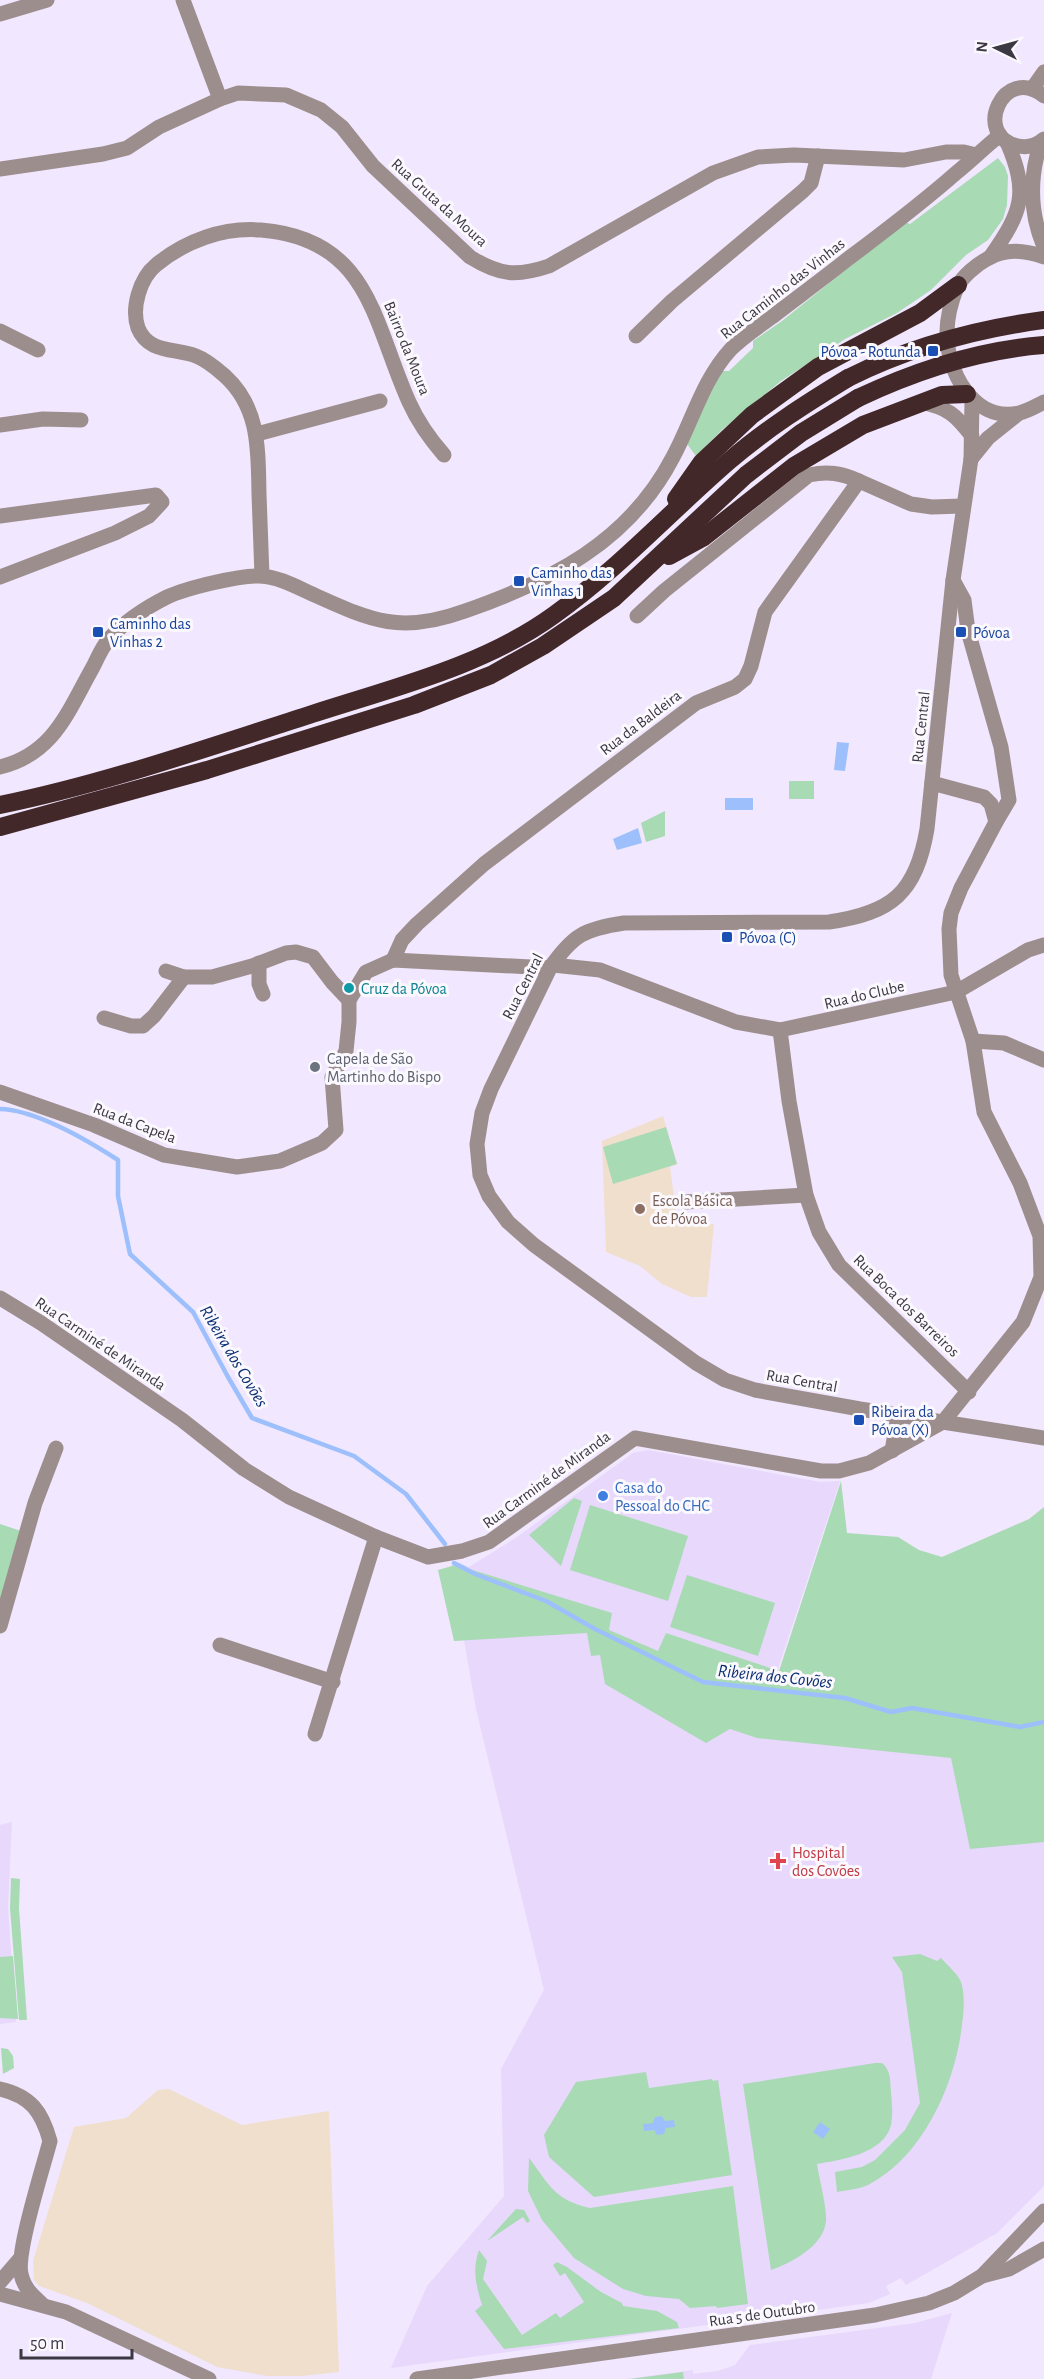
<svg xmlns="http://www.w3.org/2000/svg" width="1044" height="2379" viewBox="0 0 1044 2379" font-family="'Alegreya Sans',sans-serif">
<rect width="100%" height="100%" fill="#f1e7fe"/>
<g fill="#e7d8fc">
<path d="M 648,1450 L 820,1482 L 840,1481 L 773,1684 L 1044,1727 L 1044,2186 L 997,2233 L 906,2285 L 901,2278 L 886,2286 L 890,2294 L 869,2303 L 391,2368 L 427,2286 L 504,2196 L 501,2069 L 544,1990 L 476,1709 L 451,1565 L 460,1563 L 469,1567 L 517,1537 L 633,1453 Z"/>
<path d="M 12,1822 L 8,1908 L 16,2022 L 0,2024 L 0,1825 Z"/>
<path d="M 952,2313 L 931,2379 L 626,2379 L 693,2370 L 693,2374 L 718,2371 L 735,2365 L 750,2345 L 915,2323 Z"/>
</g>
<g fill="#f1dfce">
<path d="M 663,1116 L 677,1164 L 670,1167 L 676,1212 L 688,1226 L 714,1224 L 707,1297 L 691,1297 L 662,1284 L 640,1266 L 606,1252 L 602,1141 Z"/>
<path d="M 169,2089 L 242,2125 L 329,2111 L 339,2372 L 302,2376 L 267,2376 L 217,2367 L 87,2303 L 39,2286 L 34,2280 L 33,2261 L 74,2127 L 126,2118 L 158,2090 Z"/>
</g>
<g fill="#a8dab4">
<path d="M 998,158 L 1005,167 L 1008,176 L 1007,205 L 1003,219 L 988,240 L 966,255 L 931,290 L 897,313 L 845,339 L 781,381 L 723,429 L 696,456 L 687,444 L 702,410 L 722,371 L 729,371 L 753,348 L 753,341 L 782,321 L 905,222 L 910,224 Z"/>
<rect x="789" y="781" width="25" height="18"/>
<path d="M 665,811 L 665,836 L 646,842 L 641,823 Z"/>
<path d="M 666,1127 L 677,1164 L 613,1184 L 603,1147 Z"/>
<path d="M 841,1481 L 847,1533 L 898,1537 L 919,1550 L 942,1557 L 1029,1519 L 1044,1507 L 1044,1842 L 970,1849 L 951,1758 L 757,1738 L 730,1729 L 706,1743 L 605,1684 L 600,1655 L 591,1656 L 587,1633 L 454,1641 L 438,1570 L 459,1564 L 466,1568 L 612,1613 L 609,1630 L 658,1651 L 666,1633 L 779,1671 Z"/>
<path d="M 574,1498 L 582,1501 L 561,1566 L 529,1535 Z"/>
<path d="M 590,1505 L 688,1536 L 668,1601 L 570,1570 Z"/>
<path d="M 0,1524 L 21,1531 L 0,1604 Z"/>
<path d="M 687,1575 L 775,1603 L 758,1656 L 670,1627 Z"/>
<path d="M 11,1878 L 20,1879 L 19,1908 L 27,2020 L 19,2020 L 10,1908 Z"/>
<path d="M 920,1954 L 937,1961 L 941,1958 C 947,1965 958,1974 961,1982 C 965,1994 964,2012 962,2024 C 956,2082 924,2156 868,2185 C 860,2189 847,2190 837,2192 L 835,2172 L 862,2167 L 875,2160 L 905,2130 L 920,2103 L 902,1972 L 892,1957 Z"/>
<path d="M 13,1956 L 18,2019 L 0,2018 L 0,1957 Z"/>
<path d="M 1,2048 L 8,2049 L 13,2056 L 14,2068 L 3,2074 Z"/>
<path d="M 875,2063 L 882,2063 C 891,2070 890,2081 891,2092 C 892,2103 893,2114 891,2125 C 884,2154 840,2160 817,2164 C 819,2178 827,2207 826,2221 C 824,2246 791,2263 771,2270 L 743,2084 Z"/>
<path d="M 646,2072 L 649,2088 L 712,2079 L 713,2081 L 718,2080 L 732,2175 L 594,2197 L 549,2157 L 544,2135 L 576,2082 Z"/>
<path d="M 529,2158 C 550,2186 555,2200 590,2208 L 733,2186 L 748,2304 L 717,2308 L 716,2306 L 690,2308 L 679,2299 L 646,2296 L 623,2289 L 574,2258 L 542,2220 L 528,2191 Z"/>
<path d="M 516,2209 L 524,2210 L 530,2221 L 527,2223 L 523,2217 L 487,2241 Z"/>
<path d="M 479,2250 L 487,2261 L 483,2279 L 522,2335 L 556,2313 L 560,2318 L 584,2302 L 565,2273 L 560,2276 L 553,2265 L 557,2262 L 567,2267 L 601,2292 L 622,2303 L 623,2306 L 657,2311 L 677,2322 L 679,2328 L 504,2349 L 475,2311 L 482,2305 C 476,2285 472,2270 479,2250 Z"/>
<path d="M 683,2372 L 684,2379 L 630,2379 Z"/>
</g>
<g fill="#9dc0fc">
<path d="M 837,742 L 849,743 L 845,771 L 834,770 Z"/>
<rect x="725" y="798" width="28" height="12"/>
<path d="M 638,828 L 642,843 L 617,850 L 613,839 Z"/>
<path d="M 662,2116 L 665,2121 L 674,2120 L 675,2127 L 666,2128 L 664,2134 L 657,2135 L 654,2130 L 644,2131 L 643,2124 L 653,2123 L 655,2117 Z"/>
<path d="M 820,2122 L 830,2129 L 823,2139 L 813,2132 Z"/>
</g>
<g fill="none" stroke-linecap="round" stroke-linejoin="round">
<g stroke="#9dc0fc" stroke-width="4.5">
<path d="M 0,1109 C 37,1110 87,1140 118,1160 L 118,1196 L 130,1254 L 193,1312 L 228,1377 L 252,1418 L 354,1456 L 406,1494 L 445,1544"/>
<path d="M 454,1563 L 475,1574 L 546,1601 L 595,1629 L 703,1682 L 845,1698 L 891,1712 L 912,1708 L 1020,1727 L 1044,1722"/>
</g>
<g stroke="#9d8e8e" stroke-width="15">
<path d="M 183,0 L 220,99"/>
<path d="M 0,14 L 47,0"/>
<path d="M 1032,89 L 1044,72"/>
<path d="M 1044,96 C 1004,63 971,136 1018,146 C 1028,148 1037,145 1044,139"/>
<path d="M 1041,142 C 1029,177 1030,213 1044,247"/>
<path d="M 0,169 L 103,154 L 127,148 L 159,127 L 220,99 L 238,93 L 286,95 L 321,110 L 342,127 L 373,166 L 470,257 C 499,275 516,277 549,266 L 713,173 L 758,157 L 794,155 L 904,160 L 946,152 L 964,152 L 976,155"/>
<path d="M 991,256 C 1022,212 1029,193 1007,142"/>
<path d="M 1044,257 C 1025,250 1005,248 987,259 C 976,265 963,276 957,287 C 951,302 947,316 947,332 C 946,370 973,423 1019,413 C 1028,411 1036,406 1044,402"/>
<path d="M 0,331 L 38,350"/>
<path d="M 636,336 L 672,301 L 803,191 L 811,183 L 818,156"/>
<path d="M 972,399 L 971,459 L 953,580 L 927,829 C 916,893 892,913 829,922 L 624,923 C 584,929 573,935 550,968 L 491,1089 L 482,1113 L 477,1144 L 480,1175 L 489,1196 L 508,1222 L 534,1245 L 696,1363 L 725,1380 L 755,1390 L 860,1409 L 1044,1438"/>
<path d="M 921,402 C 948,408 955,414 972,436"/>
<path d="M 0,425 L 43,419 L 81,420"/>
<path d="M 257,434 L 380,401"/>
<path d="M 971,459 L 988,438 L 1018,414"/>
<path d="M 0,516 L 156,495 L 162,502 L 149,516 L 115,533 L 0,577"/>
<path d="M 262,576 C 261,548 260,521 259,494 C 258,450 260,408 225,376 C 217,369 207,360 196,356 C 174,348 148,353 138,328 C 131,308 140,278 156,265 C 185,241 223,227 261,230 C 370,239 373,322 409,402 C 418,422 430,439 444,455"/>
<path d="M 953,580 L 964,600 L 968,631 L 1001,747 L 1009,800 L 996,822"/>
<path d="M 637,616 L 664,591 L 809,475 C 828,471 841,473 859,481"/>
<path d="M 0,767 C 54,754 68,711 93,667 C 98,657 102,647 109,639 C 125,621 145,608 167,597 C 186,588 240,575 261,576 C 278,577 295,586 310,593 C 370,620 399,635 465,611 C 551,581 629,542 673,457 C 692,422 703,379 731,349 C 743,337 758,327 772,317 C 798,297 824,278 849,258 C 885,231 922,203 956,173 C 971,161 985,147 1000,135"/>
<path d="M 393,960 L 402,940 L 417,924 L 484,864 L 696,703 L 735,687 L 745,679 L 751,666 L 765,612 L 859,481 L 911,504 L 932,507 L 962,506"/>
<path d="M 259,963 L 259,984 L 263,994"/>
<path d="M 553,965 L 600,970 L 736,1022 L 780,1030 L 956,992 L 1028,950 L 1044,945"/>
<path d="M 166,971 L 184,977 L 212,977 L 252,966 L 286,953 L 296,952 L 313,957 L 332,982 L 349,1000"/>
<path d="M 104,1018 L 131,1026 L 143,1026 L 154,1016 L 184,977"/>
<path d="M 780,1030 L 789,1101 L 806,1195 L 819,1232 L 839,1265 L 969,1392"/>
<path d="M 973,1041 L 1004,1043 L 1044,1060"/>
<path d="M 0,1092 L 94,1125 L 164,1155 L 237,1167 L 280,1161 L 322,1143 L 336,1130 L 332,1077 L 346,1051 L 349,1022 L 349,1000 L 366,972 L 393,960 L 550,968"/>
<path d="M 685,1202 L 806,1195"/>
<path d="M 0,1298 L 41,1323 L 182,1420 L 244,1469 L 289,1497 L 376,1537 L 428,1557 L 462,1551 L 489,1542 L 635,1438 L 821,1471 L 839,1471 L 869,1463 L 943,1422 L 1023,1322 L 1041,1277 L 1040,1236 L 1020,1183 L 984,1112 L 973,1041 L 951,975 L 949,929 L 951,913 L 961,888 L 996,822 L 991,804 L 984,797 L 932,783"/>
<path d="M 892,1451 L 898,1415"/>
<path d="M 0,1626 L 35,1503 L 56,1448"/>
<path d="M 220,1645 L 333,1682"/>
<path d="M 315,1734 L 376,1537"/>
<path d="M 0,2089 C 31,2096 42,2112 50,2141 C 43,2168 16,2252 21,2274 C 24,2288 32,2295 42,2304"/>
<path d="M 982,2276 L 1009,2269 L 1044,2249"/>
<path d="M 0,2282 L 19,2260"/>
<path d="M 0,2294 L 66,2312 L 209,2379"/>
<path d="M 417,2379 L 783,2328 L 875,2315 L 929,2303 L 954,2293 L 982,2276 L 1044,2211"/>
</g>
<g stroke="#43282a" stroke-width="18">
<path d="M 676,499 L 702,462 L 752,415 L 818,367 L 920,313 L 958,285"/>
<path d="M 669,556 L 704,537 L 794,466 L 863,425 L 942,395 L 967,394"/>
<path d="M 0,805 C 103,784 203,749 303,717 C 387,689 481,668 554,615 C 617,570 670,512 729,461 C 766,429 807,403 848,378"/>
<path d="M 0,827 L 207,770 L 414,705 L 491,675 L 543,646 L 614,598 L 746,475 L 801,433 L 858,398"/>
</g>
<g stroke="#43282a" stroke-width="18">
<path d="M 848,378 C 910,347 976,329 1044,320"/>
<path d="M 858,398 C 917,370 979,350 1044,345"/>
</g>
</g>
<g fill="#1a4fb4" stroke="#fbf8fe" stroke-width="2">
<rect x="927" y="345" width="12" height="12" rx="3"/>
<rect x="513" y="575" width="12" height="12" rx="3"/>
<rect x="92" y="626" width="12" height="12" rx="3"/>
<rect x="955" y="626" width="12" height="12" rx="3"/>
<rect x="721" y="931" width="12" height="12" rx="3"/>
<rect x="853" y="1414" width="12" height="12" rx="3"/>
</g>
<circle fill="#0f9aa8" stroke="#fbf8fe" stroke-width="2" cx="349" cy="988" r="6"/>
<circle fill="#6b7280" stroke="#fbf8fe" stroke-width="2" cx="315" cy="1067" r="6"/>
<circle fill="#8d6e63" stroke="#fbf8fe" stroke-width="2" cx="640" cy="1209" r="6"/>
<circle fill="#3f7fe0" stroke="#fbf8fe" stroke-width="2" cx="603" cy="1496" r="6"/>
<path fill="#e0444e" stroke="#fbf8fe" stroke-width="2" d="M775 1852h6v6h6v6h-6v6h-6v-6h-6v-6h6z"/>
<g text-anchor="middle" stroke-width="6" stroke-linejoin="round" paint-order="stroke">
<g font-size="16" fill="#3c3843" stroke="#fbf8fe">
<text transform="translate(440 202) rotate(42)" y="6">Rua Gruta da Moura</text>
<text transform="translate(782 288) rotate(-38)" y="6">Rua Caminho das Vinhas</text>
<text transform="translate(408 348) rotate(68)" y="6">Bairro da Moura</text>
<text transform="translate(640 722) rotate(-37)" y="6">Rua da Baldeira</text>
<text transform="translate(920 727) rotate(-84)" y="6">Rua Central</text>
<text transform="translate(522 986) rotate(-63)" y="6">Rua Central</text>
<text transform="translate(864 994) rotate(-13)" y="6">Rua do Clube</text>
<text transform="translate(135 1122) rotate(21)" y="6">Rua da Capela</text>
<text transform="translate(907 1305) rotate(44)" y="6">Rua Boca dos Barreiros</text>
<text transform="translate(101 1343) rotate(34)" y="6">Rua Carminé de Miranda</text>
<text transform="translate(802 1380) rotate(10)" y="6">Rua Central</text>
<text transform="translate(546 1479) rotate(-36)" y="6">Rua Carminé de Miranda</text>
<text transform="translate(762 2313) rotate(-8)" y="6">Rua 5 de Outubro</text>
</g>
<g font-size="16" fill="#164399" stroke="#fbf8fe" text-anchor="start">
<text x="921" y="357" text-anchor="end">Póvoa - Rotunda</text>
<text x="531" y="578">Caminho das<tspan x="531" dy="18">Vinhas 1</tspan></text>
<text x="110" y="629">Caminho das<tspan x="110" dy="18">Vinhas 2</tspan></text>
<text x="973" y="638">Póvoa</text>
<text x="739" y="943">Póvoa (C)</text>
<text x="871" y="1417">Ribeira da<tspan x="871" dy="18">Póvoa (X)</tspan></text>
</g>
<g font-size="16" fill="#0d838f" stroke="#fbf8fe" text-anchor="start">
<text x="361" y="994">Cruz da Póvoa</text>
</g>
<g font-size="16" fill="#5b616d" stroke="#fbf8fe" text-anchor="start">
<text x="327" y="1064">Capela de São<tspan x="327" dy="18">Martinho do Bispo</tspan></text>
</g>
<g font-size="16" fill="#785e54" stroke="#fbf8fe" text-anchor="start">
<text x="652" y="1206">Escola Básica<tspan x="652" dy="18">de Póvoa</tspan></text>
</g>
<g font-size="16" fill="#366cbe" stroke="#fbf8fe" text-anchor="start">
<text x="615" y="1493">Casa do<tspan x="615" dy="18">Pessoal do CHC</tspan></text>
</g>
<g font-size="16" fill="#be3a42" stroke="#fbf8fe" text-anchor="start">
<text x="792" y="1858">Hospital<tspan x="792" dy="18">dos Covões</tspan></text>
</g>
<g font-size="18" font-style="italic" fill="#0b3074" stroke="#fbf8fe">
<text transform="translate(234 1356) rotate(59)" y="6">Ribeira dos Covões</text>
<text transform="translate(775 1676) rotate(6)" y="6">Ribeira dos Covões</text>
</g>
</g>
<g transform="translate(996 48) rotate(275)" stroke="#fbf8fe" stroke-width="4.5" paint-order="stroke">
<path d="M0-4.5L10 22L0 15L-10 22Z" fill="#3c3843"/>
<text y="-9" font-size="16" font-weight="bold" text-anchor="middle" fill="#3c3843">N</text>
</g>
<path d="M21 2349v9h111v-9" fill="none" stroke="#3c3843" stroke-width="3"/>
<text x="30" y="2349" font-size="18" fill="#3c3843" stroke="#fbf8fe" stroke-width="4.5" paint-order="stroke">50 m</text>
</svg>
